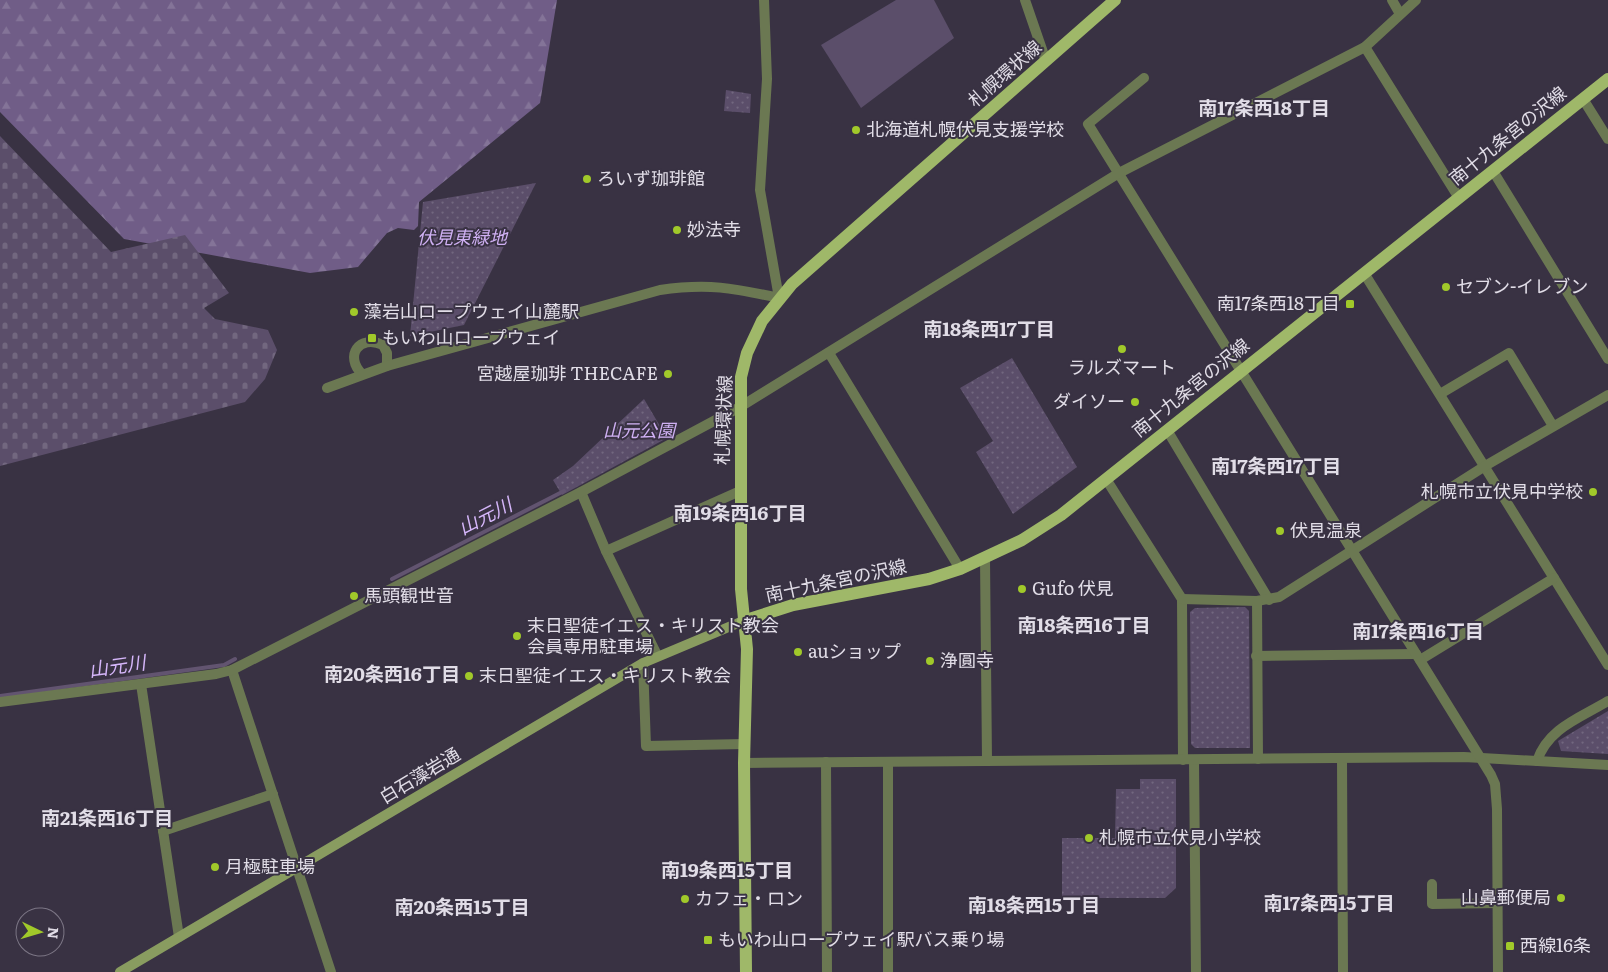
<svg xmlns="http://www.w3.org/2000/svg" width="1608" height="972" viewBox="0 0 1608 972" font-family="Literata,'Noto Sans JP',serif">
<defs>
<pattern id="grass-dots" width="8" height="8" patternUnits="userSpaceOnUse" patternTransform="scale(1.25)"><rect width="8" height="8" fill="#5b4e6a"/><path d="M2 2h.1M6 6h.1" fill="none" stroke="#72677f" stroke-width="1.8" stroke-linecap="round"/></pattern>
<pattern id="forest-firs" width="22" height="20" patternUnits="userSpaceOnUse" patternTransform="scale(1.25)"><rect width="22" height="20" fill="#705d87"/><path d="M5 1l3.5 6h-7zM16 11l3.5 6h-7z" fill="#847498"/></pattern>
<pattern id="cemetery-stones" width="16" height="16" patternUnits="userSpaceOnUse" patternTransform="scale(1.25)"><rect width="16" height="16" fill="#5b4e6a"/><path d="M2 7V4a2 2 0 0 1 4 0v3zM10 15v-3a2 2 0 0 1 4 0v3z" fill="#72677f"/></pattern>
</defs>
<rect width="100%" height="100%" fill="#393243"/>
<g fill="url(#grass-dots)">
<path d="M 726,90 L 751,94 L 750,113 L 724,111 Z"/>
<path d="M 536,183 L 464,325 L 410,336 L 423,202 Z"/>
<path d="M 1012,358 L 1077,467 L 1013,514 L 976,452 L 993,441 L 960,388 Z"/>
<path d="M 644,399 L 667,438 L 562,495 L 553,480 L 573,466 Z"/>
<path d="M 1245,607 L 1249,611 L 1250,748 L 1195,748 L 1191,744 L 1190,612 L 1195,608 Z"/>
<path d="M 1608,711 L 1608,754 L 1561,751 L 1558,741 Z"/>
<path d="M 1140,779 L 1176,779 L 1176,888 L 1165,898 L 1062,898 L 1062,838 L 1115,838 L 1116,789 L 1140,789 Z"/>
</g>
<path fill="url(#forest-firs)" d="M 0,0 L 557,0 L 540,103 L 419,202 L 418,226 L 414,230 L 398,228 L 387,233 L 358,267 L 310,273 L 124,239 L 0,112 Z"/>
<path fill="url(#cemetery-stones)" d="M 0,136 L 111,252 L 185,235 L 229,293 L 204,308 L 215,319 L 268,330 L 277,350 L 265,379 L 245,402 L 0,466 Z"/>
<path fill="#5b4e6a" d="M 896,0 L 934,0 L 954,38 L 861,108 L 821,45 Z"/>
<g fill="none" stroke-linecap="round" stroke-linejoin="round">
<g stroke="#625470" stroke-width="4">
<path d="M 392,579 L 564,491"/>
<path d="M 0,696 L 224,665 L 235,659"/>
</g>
<g stroke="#6b7852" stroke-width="10">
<path d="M 1025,0 L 1046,61"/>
<path d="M 1392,0 L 1400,14"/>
<path d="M 1365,47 L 1459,198"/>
<path d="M 1144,78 L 1088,124 L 1241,371"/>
<path d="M 1583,99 L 1608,139"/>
<path d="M 1493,171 L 1608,359"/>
<path d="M 1364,273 L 1608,665"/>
<path d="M 829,353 L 960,569"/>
<path d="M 362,374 C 344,356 359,334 383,345 L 387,353 L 387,366"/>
<path d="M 327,388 L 387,366 L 660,290 C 708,283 733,288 779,298 L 760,190 L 767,79 L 764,0"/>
<path d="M 1440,394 L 1509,353 L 1553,426"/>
<path d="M 1167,430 L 1269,600"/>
<path d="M 1106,479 L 1182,599 L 1183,760"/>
<path d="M 581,492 L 606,551 L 657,655"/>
<path d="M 606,551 L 740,491"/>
<path d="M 985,559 L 987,761"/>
<path d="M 1182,599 L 1257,601 L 1279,597 L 1485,466 L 1608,395"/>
<path d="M 1257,601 L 1258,759"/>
<path d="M 1256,656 L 1416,654"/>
<path d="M 1420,660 L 1554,578"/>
<path d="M 643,663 L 646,746 L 744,744"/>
<path d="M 232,670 L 331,972"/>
<path d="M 141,684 L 179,937"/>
<path d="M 0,702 L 216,674 L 232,670 L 581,492 L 740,407 L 1119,173 L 1365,47 L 1416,0"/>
<path d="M 1342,759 L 1343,972"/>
<path d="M 1194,760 L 1196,972"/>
<path d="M 1537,761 C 1548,728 1580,718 1608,701"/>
<path d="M 826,762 L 827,972"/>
<path d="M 888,762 L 888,972"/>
<path d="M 744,763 L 1464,757 L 1608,765"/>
<path d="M 163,831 L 273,794"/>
<path d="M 1432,884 L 1432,904 L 1498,903"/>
</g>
<path stroke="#6b7852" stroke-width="10" d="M 1241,371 L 1491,775 L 1495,784 L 1497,809 L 1498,972"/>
<path stroke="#899c60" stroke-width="10" d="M 120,972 L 643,663 L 743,621"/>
<g stroke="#9fb869" stroke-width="12">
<path d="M 743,621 L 793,605 L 929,579 L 960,569 L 1022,540 L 1061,515 L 1608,79"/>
<path d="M 746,972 L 744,763 L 747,649 L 741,589 L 741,377 L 747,353 L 762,321 L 792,284 L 1115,0"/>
</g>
</g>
<g fill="#a1c92a" stroke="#393243" stroke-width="2">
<circle cx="856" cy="130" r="5"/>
<circle cx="587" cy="179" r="5"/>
<circle cx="677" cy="230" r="5"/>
<circle cx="1446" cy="287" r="5"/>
<rect x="1345" y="299" width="10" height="10" rx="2.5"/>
<circle cx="354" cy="312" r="5"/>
<rect x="367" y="333" width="10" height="10" rx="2.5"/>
<circle cx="1122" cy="349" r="5"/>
<circle cx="668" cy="374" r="5"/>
<circle cx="1135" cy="402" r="5"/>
<circle cx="1593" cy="492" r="5"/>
<circle cx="1280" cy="531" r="5"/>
<circle cx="1022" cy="589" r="5"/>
<circle cx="354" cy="596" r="5"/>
<circle cx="517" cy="636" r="5"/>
<circle cx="798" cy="652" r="5"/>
<circle cx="930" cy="661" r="5"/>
<circle cx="469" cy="676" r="5"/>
<circle cx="1089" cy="838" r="5"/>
<circle cx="215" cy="867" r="5"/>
<circle cx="1561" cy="898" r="5"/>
<circle cx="685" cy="899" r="5"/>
<rect x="703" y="935" width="10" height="10" rx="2.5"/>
<rect x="1505" y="941" width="10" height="10" rx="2.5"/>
</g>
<g text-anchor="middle" stroke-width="4" stroke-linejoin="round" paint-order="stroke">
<g font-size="18" fill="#e1dde7" stroke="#393243">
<text transform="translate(1005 74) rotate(-41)" y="6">札幌環状線</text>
<text transform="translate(1508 136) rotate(-39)" y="6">南十九条宮の沢線</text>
<text transform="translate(1191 388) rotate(-39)" y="6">南十九条宮の沢線</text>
<text transform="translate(724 420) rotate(-88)" y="6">札幌環状線</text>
<text transform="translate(836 581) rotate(-12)" y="6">南十九条宮の沢線</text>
<text transform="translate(420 776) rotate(-31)" y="6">白石藻岩通</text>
</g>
<g font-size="18" fill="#e1dde7" stroke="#393243" text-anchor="start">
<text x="866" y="136">北海道札幌伏見支援学校</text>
<text x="597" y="185">ろいず珈琲館</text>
<text x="687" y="236">妙法寺</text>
<text x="1456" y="293">セブン-イレブン</text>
<text x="1340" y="310" text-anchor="end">南17条西18丁目</text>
<text x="364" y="318">藻岩山ロープウェイ山麓駅</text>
<text x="382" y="344">もいわ山ロープウェイ</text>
<text x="1122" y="374" text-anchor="middle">ラルズマート</text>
<text x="658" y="380" text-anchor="end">宮越屋珈琲 THECAFE</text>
<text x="1125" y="408" text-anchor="end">ダイソー</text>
<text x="1583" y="498" text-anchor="end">札幌市立伏見中学校</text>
<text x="1290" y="537">伏見温泉</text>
<text x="1032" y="595">Gufo 伏見</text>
<text x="364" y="602">馬頭観世音</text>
<text x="527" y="632">末日聖徒イエス・キリスト教会<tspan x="527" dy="21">会員専用駐車場</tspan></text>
<text x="808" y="658">auショップ</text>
<text x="940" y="667">浄圓寺</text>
<text x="479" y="682">末日聖徒イエス・キリスト教会</text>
<text x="1099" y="844">札幌市立伏見小学校</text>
<text x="225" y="873">月極駐車場</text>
<text x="1551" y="904" text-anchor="end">山鼻郵便局</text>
<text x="695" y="905">カフェ・ロン</text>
<text x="718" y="946">もいわ山ロープウェイ駅バス乗り場</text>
<text x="1520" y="952">西線16条</text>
</g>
<g font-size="18" font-style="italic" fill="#cfb0f3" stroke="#393243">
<text x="462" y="244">伏見東緑地</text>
<text x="639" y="437">山元公園</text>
</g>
<g font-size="19" font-weight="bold" fill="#e1dde7" stroke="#393243">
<text x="1264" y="115">南17条西18丁目</text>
<text x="989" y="336">南18条西17丁目</text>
<text x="1276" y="473">南17条西17丁目</text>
<text x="740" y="520">南19条西16丁目</text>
<text x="1084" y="632">南18条西16丁目</text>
<text x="1418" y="638">南17条西16丁目</text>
<text x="392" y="681">南20条西16丁目</text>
<text x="107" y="825">南21条西16丁目</text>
<text x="727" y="877">南19条西15丁目</text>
<text x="1329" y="910">南17条西15丁目</text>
<text x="1034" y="912">南18条西15丁目</text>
<text x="462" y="914">南20条西15丁目</text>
</g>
<g font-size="19" font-style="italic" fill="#d5b6fa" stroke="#393243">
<text transform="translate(485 516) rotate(-27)" y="7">山元川</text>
<text transform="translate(117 666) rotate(-8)" y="7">山元川</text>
</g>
</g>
<g transform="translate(40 932) rotate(95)"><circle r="24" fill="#393243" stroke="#7c7685"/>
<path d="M0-4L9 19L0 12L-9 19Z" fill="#a1c92a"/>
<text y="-8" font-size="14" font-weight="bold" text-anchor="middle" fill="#e1dde7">N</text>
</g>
</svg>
